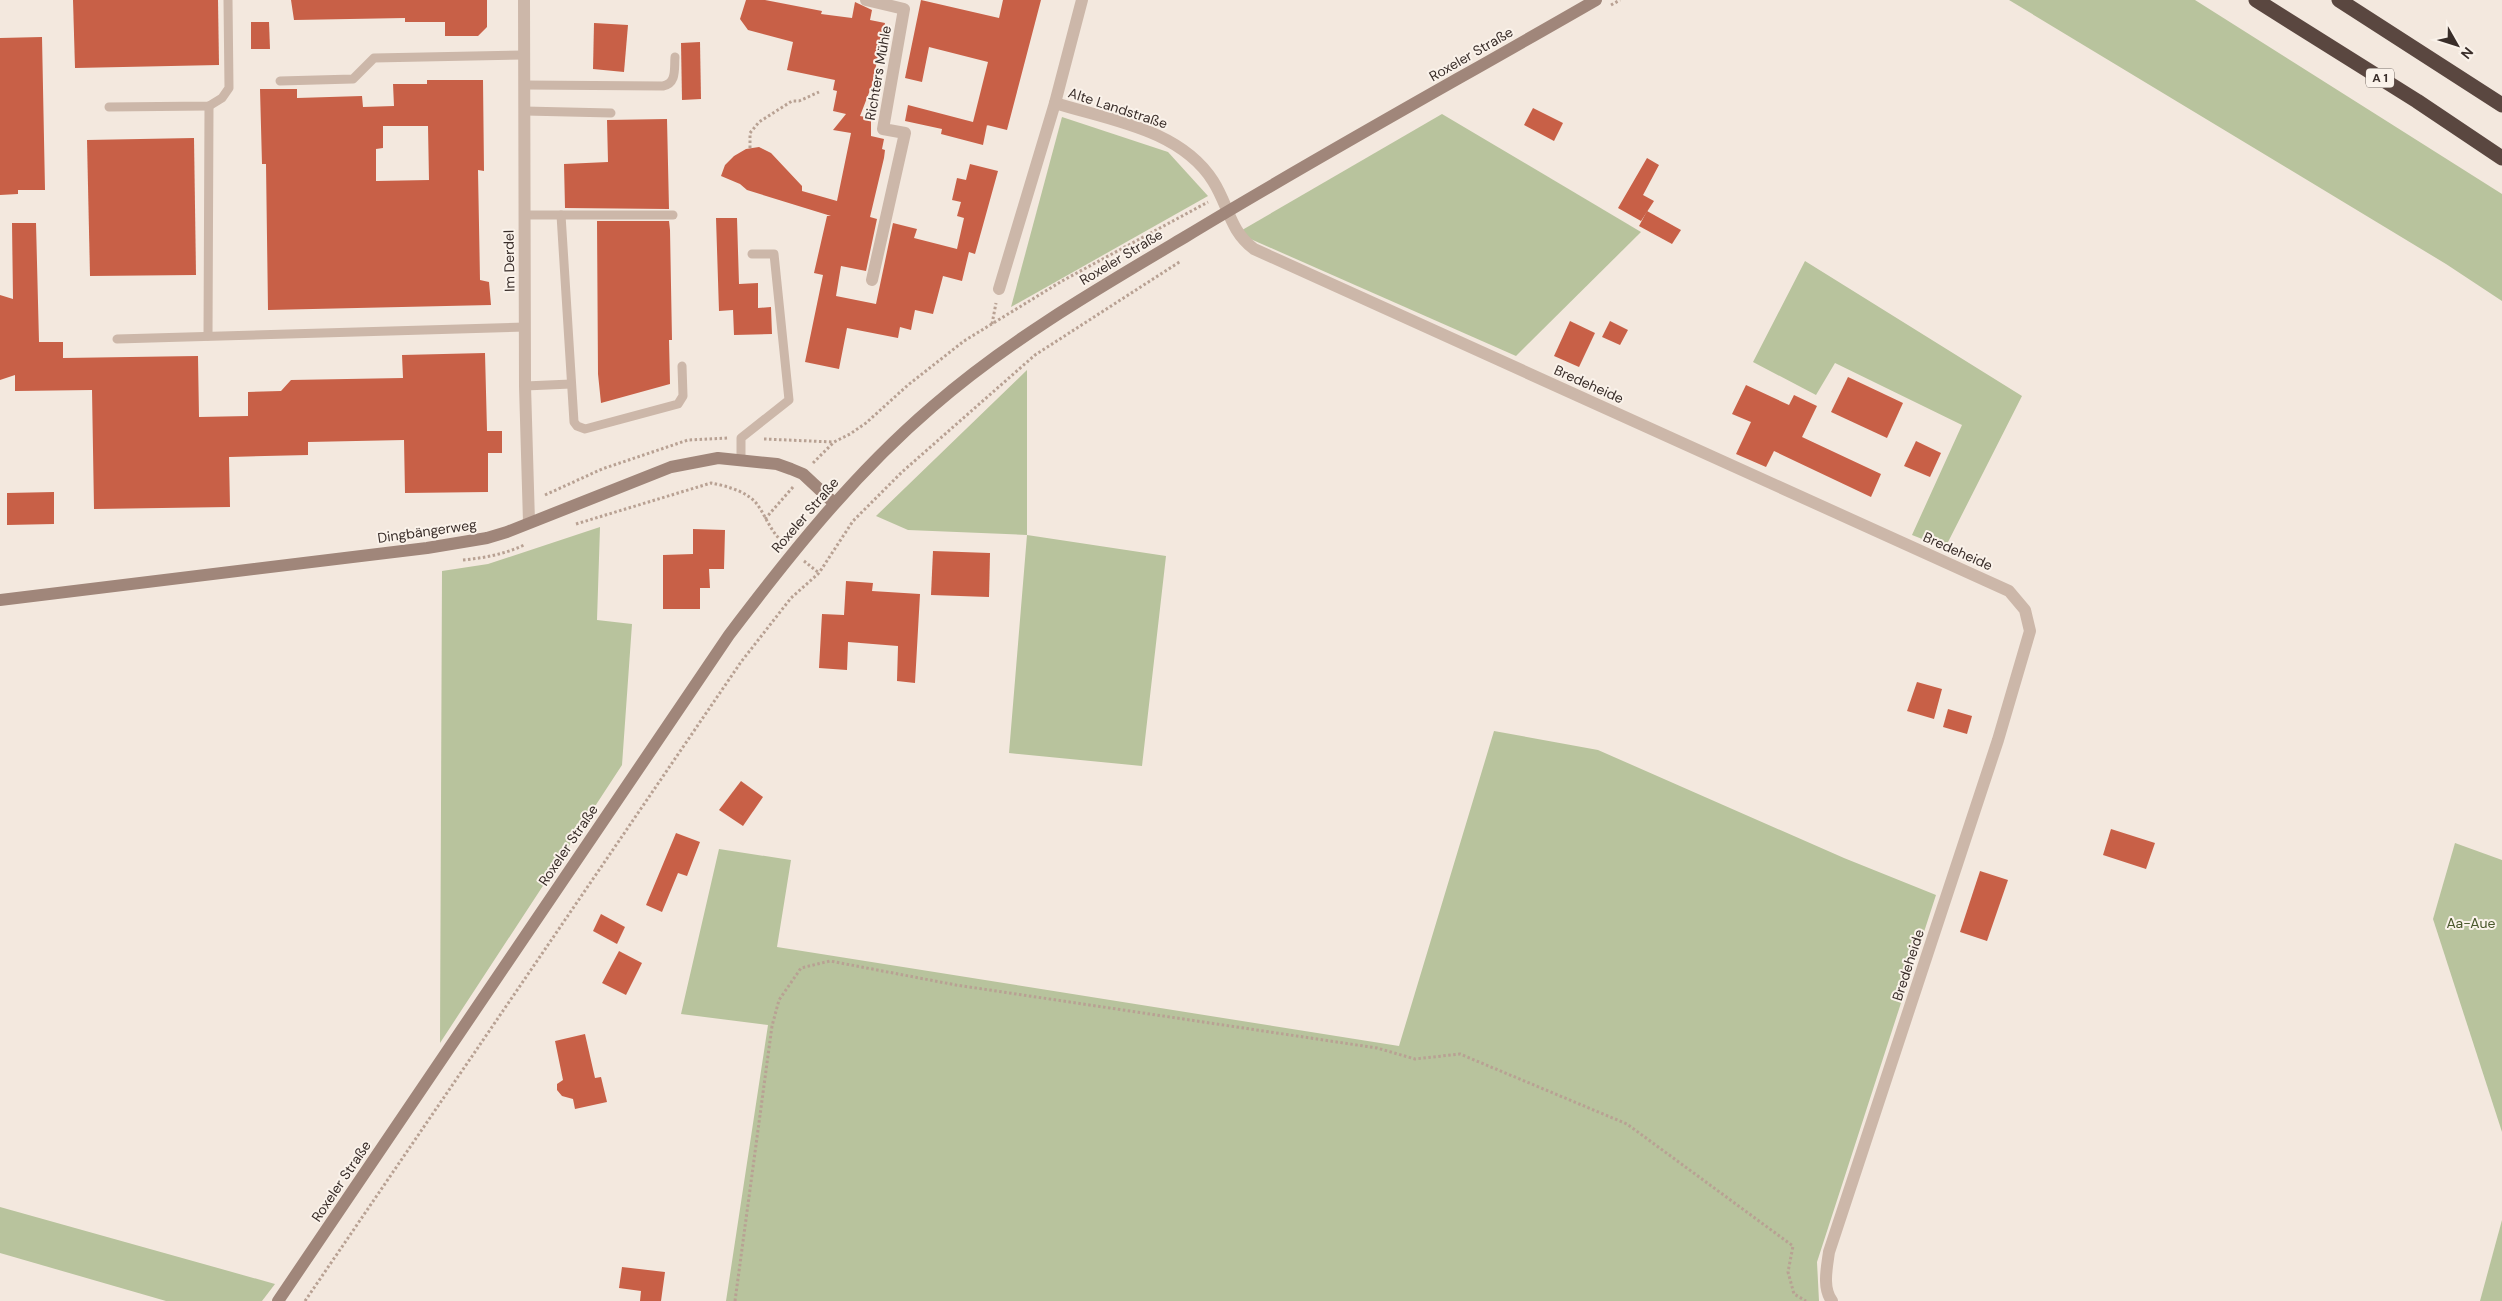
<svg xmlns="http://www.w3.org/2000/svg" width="2502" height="1301" viewBox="0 0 2502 1301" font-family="'DM Sans',sans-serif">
<rect width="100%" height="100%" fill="#f3e8de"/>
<g fill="#b8c39d">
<path d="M 2009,0 L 2195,0 L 2502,194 L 2502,301 L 2446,264 Z"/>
<path d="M 1442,114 L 1641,232 L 1516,356 L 1237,233 Z"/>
<path d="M 1062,117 L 1168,152 L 1208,196 L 1011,307 Z"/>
<path d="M 1805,261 L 2022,396 L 1945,548 L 1912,535 L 1962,425 L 1835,363 L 1816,395 L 1753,362 Z"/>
<path d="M 1027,370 L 1027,535 L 1166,556 L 1142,766 L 1009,753 L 1027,535 L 908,530 L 876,516 Z"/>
<path d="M 600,527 L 597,620 L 632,624 L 622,765 L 440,1043 L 442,571 L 488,564 Z"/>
<path d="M 1494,731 L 1598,750 L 1844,858 L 1936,895 L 1817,1262 L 1819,1301 L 726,1301 L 768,1025 L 681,1014 L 719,849 L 791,860 L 777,947 L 1399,1046 Z"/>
<path d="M 2455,843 L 2502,860 L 2502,1132 L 2433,919 Z"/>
<path d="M 0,1207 L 275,1284 L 262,1301 L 166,1301 L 0,1253 Z"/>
<path d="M 2502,1220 L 2502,1301 L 2480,1301 Z"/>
</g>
<g fill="#c86047" fill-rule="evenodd">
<path d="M 73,0 L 218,0 L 219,65 L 75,68 Z"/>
<path d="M 291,0 L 487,0 L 487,27 L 478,36 L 445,36 L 445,22 L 405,22 L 405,18 L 294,20 Z"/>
<path d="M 746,0 L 765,0 L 822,11 L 821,14 L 852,18 L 855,2 L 872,10 L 870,20 L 885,23 L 872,85 L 860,116 L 871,118 L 871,136 L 884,139 L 882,149 L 885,150 L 884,158 L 870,217 L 877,219 L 866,271 L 841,266 L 836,296 L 876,304 L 893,223 L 917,229 L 914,238 L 957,249 L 964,218 L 957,216 L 961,202 L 952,200 L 957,178 L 966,180 L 970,164 L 998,171 L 975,254 L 969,252 L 962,281 L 943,276 L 933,314 L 915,310 L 911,330 L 900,327 L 898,338 L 847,328 L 839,369 L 805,362 L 823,275 L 814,273 L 827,216 L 831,216 L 747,190 L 740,184 L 721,176 L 725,165 L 734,156 L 746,149 L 759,147 L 771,153 L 802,186 L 802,191 L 837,201 L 851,133 L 833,130 L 846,114 L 833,111 L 837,91 L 833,90 L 835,80 L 787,70 L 793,42 L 748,30 L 740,19 Z"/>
<path d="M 921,0 L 999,18 L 1003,0 L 1041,0 L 1007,130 L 979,123 L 987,125 L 983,145 L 941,134 L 942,129 L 905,121 L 908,105 L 973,122 L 988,62 L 929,47 L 922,82 L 905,78 Z"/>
<path d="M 251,22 L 269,22 L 270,49 L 251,49 Z"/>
<path d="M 594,23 L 628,25 L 624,72 L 593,69 Z"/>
<path d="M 42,37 L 45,190 L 18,190 L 18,194 L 0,195 L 0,38 Z"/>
<path d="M 700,42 L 701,99 L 682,100 L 681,43 Z"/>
<path d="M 427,80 L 483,80 L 484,171 L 478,170 L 480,280 L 489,282 L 491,305 L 268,310 L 266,164 L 262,164 L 260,89 L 297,89 L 297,98 L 362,96 L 363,107 L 394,106 L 393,84 L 427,84 ZM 383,126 L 428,126 L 429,180 L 376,181 L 376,149 L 383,148 Z"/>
<path d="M 1533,108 L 1563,123 L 1554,141 L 1524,125 Z"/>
<path d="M 667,119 L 669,209 L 565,208 L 564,164 L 608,162 L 607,120 Z"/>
<path d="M 194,138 L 196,275 L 90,276 L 87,140 Z"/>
<path d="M 1647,158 L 1659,165 L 1643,195 L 1654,201 L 1641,221 L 1618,208 Z"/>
<path d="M 1647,211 L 1681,230 L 1672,244 L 1639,226 Z"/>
<path d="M 716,218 L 737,218 L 739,284 L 758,283 L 758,308 L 771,307 L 772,334 L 734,335 L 733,310 L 719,311 Z"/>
<path d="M 597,221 L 669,221 L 670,230 L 672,340 L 669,340 L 670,384 L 601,403 L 598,374 Z"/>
<path d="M 12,223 L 36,223 L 39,342 L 63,342 L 63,358 L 198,356 L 199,417 L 248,416 L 248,392 L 281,391 L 291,380 L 403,378 L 402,355 L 485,353 L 487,431 L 502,431 L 502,453 L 488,453 L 488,492 L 405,493 L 404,440 L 308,442 L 308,455 L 229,457 L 230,507 L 94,509 L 92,390 L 15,391 L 15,375 L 0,380 L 0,295 L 13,299 Z"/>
<path d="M 1570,321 L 1595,333 L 1579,367 L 1554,356 Z"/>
<path d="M 1610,321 L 1628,330 L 1620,345 L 1602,337 Z"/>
<path d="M 1848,377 L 1903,403 L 1887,438 L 1831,412 Z"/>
<path d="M 1746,385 L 1789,405 L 1794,395 L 1817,406 L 1802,437 L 1881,474 L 1871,497 L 1774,451 L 1766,467 L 1736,454 L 1751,422 L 1732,414 Z"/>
<path d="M 1916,441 L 1941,453 L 1930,477 L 1904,466 Z"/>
<path d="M 54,492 L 54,524 L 7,525 L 7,493 Z"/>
<path d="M 693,529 L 725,530 L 724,569 L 709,569 L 710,588 L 700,588 L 700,609 L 663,609 L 663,555 L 693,554 Z"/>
<path d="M 933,551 L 990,553 L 989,597 L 931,595 Z"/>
<path d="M 846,581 L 873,583 L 872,591 L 920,594 L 915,683 L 897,681 L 898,646 L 848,642 L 847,670 L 819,668 L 822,614 L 844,615 Z"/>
<path d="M 1917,682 L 1942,689 L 1934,719 L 1907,711 Z"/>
<path d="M 1948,709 L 1972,716 L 1967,734 L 1943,727 Z"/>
<path d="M 741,781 L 763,797 L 743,826 L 719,810 Z"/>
<path d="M 2111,829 L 2155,843 L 2146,869 L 2103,855 Z"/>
<path d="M 676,833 L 700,842 L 687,876 L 678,873 L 662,912 L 646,905 Z"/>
<path d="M 1980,871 L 2008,880 L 1987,941 L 1960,932 Z"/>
<path d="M 601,914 L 625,927 L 617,944 L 593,931 Z"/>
<path d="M 619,951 L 642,963 L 626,995 L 602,983 Z"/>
<path d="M 585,1034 L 595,1078 L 601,1077 L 607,1102 L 575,1109 L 573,1099 L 562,1096 L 557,1090 L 557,1084 L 563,1080 L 555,1041 Z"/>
<path d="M 622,1267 L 665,1272 L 661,1301 L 640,1301 L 641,1291 L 619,1288 Z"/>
</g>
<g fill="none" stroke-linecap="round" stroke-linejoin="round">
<g stroke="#b8a193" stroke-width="3" stroke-dasharray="2.5 2.5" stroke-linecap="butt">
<path d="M 1611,5 L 1620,0"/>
<path d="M 750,148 L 750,133 L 759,122 L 792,101 L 799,101 L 819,92"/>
<path d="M 992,324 L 996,303"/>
<path d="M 764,439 L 833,442"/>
<path d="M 813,463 L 834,442 L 850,434 L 866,423 L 908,385 L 964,341 L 1062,281 L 1208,202"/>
<path d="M 545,495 L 602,469 L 688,440 L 728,438"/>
<path d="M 765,519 L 793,487"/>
<path d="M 576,524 L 711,483 C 727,486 750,492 759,507 C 767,519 771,532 783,542"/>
<path d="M 463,560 C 484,558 505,554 524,545"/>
<path d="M 804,561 L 819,573"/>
<path d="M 305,1301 L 741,662 L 791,598 L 819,573 L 853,521 L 902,472 L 1035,355 L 1181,261"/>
<path d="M 735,1301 L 772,1026 L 779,1000 L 801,968 L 830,961 L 956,985 L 1377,1048 L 1415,1059 L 1460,1054 L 1627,1124 L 1793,1246 L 1788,1272 L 1794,1294 L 1806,1301"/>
</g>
<g stroke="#ccb7a9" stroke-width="9">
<path d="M 280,81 L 353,79 L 374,58 L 524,55"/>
<path d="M 524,85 L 663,86 C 677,83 674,69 675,57"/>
<path d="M 109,107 L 209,106 L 222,98 L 229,88 L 228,0"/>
<path d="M 525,111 L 611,113"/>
<path d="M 524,215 L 673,215"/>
<path d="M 561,215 L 574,422 L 577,426 L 585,429 L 678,404 L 683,396 L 682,366"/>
<path d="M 208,336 L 209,106"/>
<path d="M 117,339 L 525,327"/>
<path d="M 525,386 L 571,384"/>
<path d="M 741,459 L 741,438 L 789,400 L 774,254 L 752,254"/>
</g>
<g stroke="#ccb7a9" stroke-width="12">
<path d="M 524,0 L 525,386 L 529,522"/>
<path d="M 866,0 L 904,9 L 883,129 L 905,133 L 872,280"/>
<path d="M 1055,103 C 1109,120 1180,129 1213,181 C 1229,206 1229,230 1254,249 L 2009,591 L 2025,610 L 2030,631 L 1998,740 L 1829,1252 C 1827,1267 1822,1288 1832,1301"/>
<path d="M 999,289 L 1055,103 L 1082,0"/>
</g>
<g stroke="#a0867a" stroke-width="12">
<path d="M 0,600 L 427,548 L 487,538 L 507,532 L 671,467 L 718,458 L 777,464 L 791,469 L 803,474 L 834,503"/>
<path d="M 278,1301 L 729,635 C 791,553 854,474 932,407 C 1009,340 1097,289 1185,237 C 1320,155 1459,79 1596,0"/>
</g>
<g stroke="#5a4740" stroke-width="15">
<path d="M 2256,0 L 2417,101 L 2502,158"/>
<path d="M 2339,0 L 2502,105"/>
</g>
</g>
<g text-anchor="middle" stroke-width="4" stroke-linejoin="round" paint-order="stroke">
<rect fill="#faf2ea" stroke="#736863" stroke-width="1" x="2366" y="68.5" width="28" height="19" rx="4"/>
<g font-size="12" font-weight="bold" fill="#392d29">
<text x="2380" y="82">A 1</text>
</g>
<g font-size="14" fill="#392d29" stroke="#faf2ea">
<text transform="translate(1471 54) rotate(-30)" y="5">Roxeler Straße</text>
<text transform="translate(878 73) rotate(-80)" y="5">Richters Mühle</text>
<text transform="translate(1118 108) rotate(18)" y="5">Alte Landstraße</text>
<text transform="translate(1121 257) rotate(-31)" y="5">Roxeler Straße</text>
<text transform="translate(509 261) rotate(-91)" y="5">Im Derdel</text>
<text transform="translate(1589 384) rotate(24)" y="5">Bredeheide</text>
<text transform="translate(805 515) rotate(-49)" y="5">Roxeler Straße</text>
<text transform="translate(427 531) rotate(-8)" y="5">Dingbängerweg</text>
<text transform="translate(1958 551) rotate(24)" y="5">Bredeheide</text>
<text transform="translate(568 845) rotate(-56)" y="5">Roxeler Straße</text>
<text transform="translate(1908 965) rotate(-72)" y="5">Bredeheide</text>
<text transform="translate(341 1181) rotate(-56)" y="5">Roxeler Straße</text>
</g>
<g font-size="14" fill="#4a582c" stroke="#faf2ea">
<text x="2471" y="928">Aa-Aue</text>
</g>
</g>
<g transform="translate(2457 45) rotate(129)" stroke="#faf2ea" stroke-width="4" paint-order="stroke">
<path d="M0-4L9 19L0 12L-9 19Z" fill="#392d29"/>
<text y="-8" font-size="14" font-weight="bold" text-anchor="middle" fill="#392d29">N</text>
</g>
</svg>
